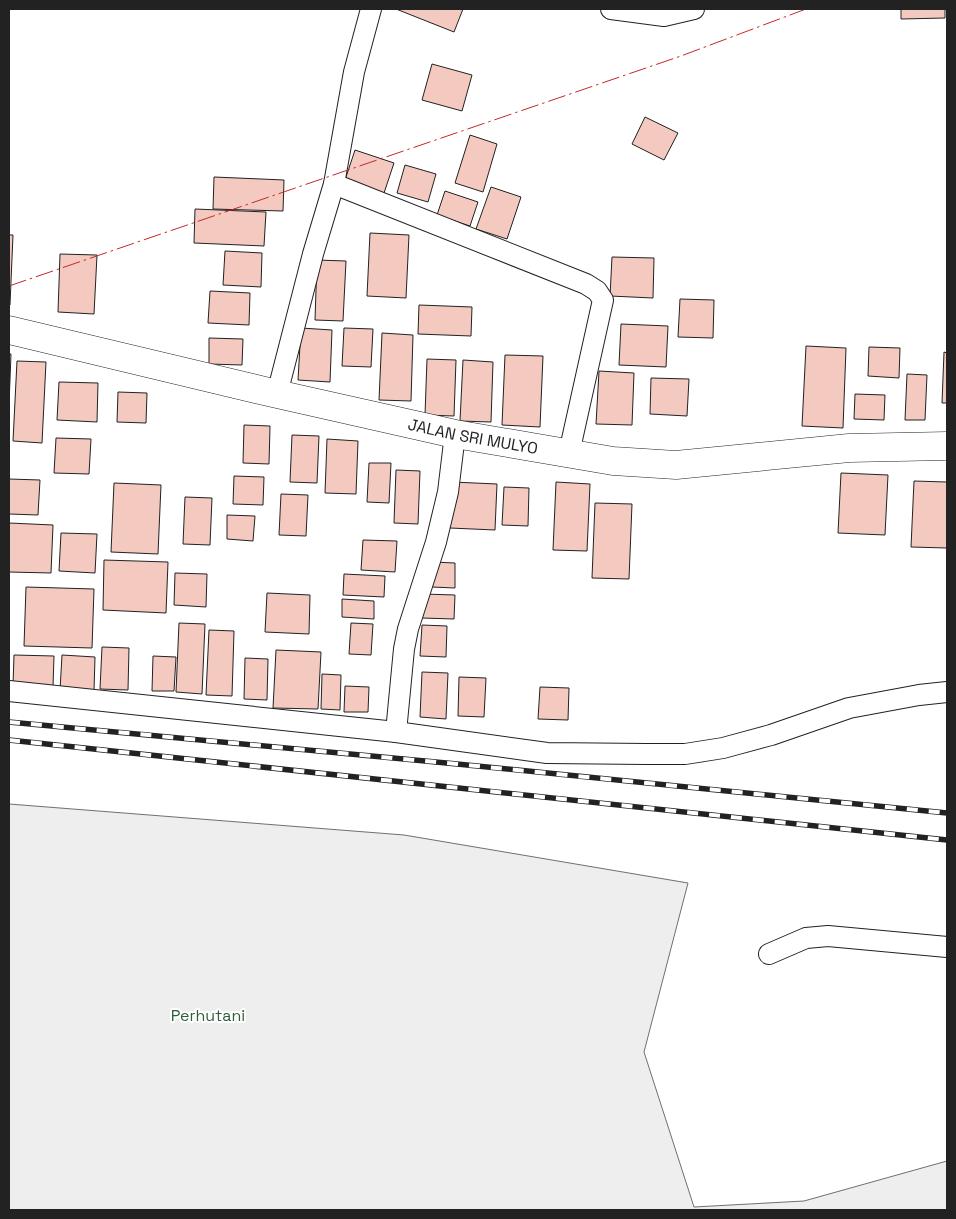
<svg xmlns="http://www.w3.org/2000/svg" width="956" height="1219" viewBox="0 0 956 1219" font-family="'Space Grotesk',sans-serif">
<rect width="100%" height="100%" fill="#fff"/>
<path fill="#eee" stroke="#6f6f6f" d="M 9,804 L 404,835 L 688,883 L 644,1052 L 694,1207 L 804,1201 L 947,1161 L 947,1210 L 9,1210 Z"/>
<g fill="#f3c9c0" stroke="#222">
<path d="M 396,9 L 463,9 L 454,32 Z"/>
<path d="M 901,9 L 945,9 L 945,18 L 901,19 Z"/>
<path d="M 432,64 L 472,75 L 462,111 L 422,100 Z"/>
<path d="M 645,117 L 678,133 L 664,160 L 632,144 Z"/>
<path d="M 470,135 L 497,144 L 483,192 L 455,183 Z"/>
<path d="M 355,150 L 394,163 L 383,196 L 344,183 Z"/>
<path d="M 405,165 L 436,174 L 428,202 L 397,193 Z"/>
<path d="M 214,177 L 284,180 L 283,211 L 213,209 Z"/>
<path d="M 491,187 L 521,197 L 507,239 L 476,229 Z"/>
<path d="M 445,191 L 478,202 L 470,226 L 437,215 Z"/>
<path d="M 195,209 L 266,212 L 264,246 L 194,243 Z"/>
<path d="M 370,233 L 409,235 L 406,298 L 367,296 Z"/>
<path d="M 9,235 L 13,235 L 10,305 L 9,305 Z"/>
<path d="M 225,251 L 262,253 L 261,287 L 223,285 Z"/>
<path d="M 60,254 L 97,255 L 94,314 L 58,312 Z"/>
<path d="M 612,257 L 654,258 L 653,298 L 610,296 Z"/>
<path d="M 317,260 L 346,261 L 343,321 L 315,320 Z"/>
<path d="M 210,291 L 250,293 L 249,325 L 208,323 Z"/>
<path d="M 680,299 L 714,300 L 713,338 L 678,337 Z"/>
<path d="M 419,305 L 472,307 L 471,336 L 418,334 Z"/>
<path d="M 621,324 L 668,326 L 666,367 L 619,365 Z"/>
<path d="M 301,328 L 332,330 L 330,382 L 298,380 Z"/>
<path d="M 344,328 L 373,329 L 371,367 L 342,366 Z"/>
<path d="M 382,333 L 413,335 L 411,401 L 379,400 Z"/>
<path d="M 209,338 L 243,339 L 242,365 L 209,364 Z"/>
<path d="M 806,346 L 846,348 L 843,428 L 802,426 Z"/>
<path d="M 869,347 L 900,348 L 899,378 L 868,376 Z"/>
<path d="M 944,352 L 947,353 L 947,403 L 942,403 Z"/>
<path d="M 9,354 L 11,354 L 9,405 Z"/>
<path d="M 505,355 L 543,356 L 540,427 L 502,425 Z"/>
<path d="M 427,359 L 456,360 L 454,416 L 425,415 Z"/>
<path d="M 463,360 L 493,362 L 491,422 L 460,421 Z"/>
<path d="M 17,361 L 46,362 L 42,443 L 13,441 Z"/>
<path d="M 599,371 L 634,373 L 632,425 L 596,424 Z"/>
<path d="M 907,374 L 927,375 L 925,420 L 905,420 Z"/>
<path d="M 651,378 L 689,379 L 687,416 L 650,414 Z"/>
<path d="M 59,382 L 98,383 L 97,422 L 57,420 Z"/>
<path d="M 118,392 L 147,393 L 146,423 L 117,422 Z"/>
<path d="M 855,394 L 885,395 L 884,420 L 854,419 Z"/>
<path d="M 244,425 L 270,426 L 269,464 L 243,463 Z"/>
<path d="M 292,435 L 319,436 L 317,483 L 290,482 Z"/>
<path d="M 56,438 L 91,439 L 89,474 L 54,473 Z"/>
<path d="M 327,439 L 358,441 L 356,494 L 325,493 Z"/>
<path d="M 369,463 L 391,463 L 389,503 L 367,502 Z"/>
<path d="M 396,470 L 420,471 L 418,524 L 394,523 Z"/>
<path d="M 841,473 L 888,475 L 885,535 L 838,533 Z"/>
<path d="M 234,476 L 264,477 L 263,505 L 233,504 Z"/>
<path d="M 9,479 L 40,480 L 38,515 L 9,514 Z"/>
<path d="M 914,481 L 947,482 L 947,548 L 911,547 Z"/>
<path d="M 452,482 L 497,484 L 495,530 L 450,528 Z"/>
<path d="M 556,482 L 590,484 L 587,551 L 553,550 Z"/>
<path d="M 114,483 L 161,485 L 158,554 L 111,552 Z"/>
<path d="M 504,487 L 529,488 L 528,526 L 502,525 Z"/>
<path d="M 281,494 L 308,495 L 306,536 L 279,535 Z"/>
<path d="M 185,497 L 212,498 L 210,545 L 183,544 Z"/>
<path d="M 595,503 L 632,504 L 629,579 L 592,578 Z"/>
<path d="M 227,515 L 255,516 L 253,541 L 227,539 Z"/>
<path d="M 9,523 L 53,525 L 51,573 L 9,572 Z"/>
<path d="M 61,533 L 97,534 L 95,573 L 59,571 Z"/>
<path d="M 363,540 L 397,541 L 395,572 L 361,570 Z"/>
<path d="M 104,560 L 168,562 L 166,613 L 103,610 Z"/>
<path d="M 433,562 L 455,563 L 455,588 L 432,587 Z"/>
<path d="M 175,573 L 207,574 L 206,607 L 174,605 Z"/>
<path d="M 344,574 L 385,576 L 384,597 L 343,595 Z"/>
<path d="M 26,587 L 94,589 L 92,648 L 24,646 Z"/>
<path d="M 267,593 L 310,595 L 309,634 L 265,632 Z"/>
<path d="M 423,594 L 455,595 L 454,619 L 422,618 Z"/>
<path d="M 342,599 L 374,601 L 374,619 L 342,617 Z"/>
<path d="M 179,623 L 205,624 L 202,694 L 176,692 Z"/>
<path d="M 351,623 L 373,624 L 371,655 L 349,654 Z"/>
<path d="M 422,625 L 447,626 L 446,657 L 420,656 Z"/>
<path d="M 209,630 L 234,631 L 232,696 L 206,695 Z"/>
<path d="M 102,647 L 129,648 L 128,690 L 100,689 Z"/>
<path d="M 276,650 L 321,652 L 318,709 L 273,708 Z"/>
<path d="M 14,655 L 54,656 L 53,687 L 13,685 Z"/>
<path d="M 62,655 L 95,657 L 94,691 L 60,690 Z"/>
<path d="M 153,656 L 176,657 L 174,691 L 152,691 Z"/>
<path d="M 245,658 L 268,659 L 267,700 L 244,699 Z"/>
<path d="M 422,672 L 448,673 L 446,719 L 420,717 Z"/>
<path d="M 322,674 L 341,675 L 340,710 L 321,709 Z"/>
<path d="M 459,677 L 486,678 L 484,717 L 458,716 Z"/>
<path d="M 345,686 L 369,687 L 368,712 L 344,712 Z"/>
<path d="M 540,687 L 569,688 L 568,720 L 538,719 Z"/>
</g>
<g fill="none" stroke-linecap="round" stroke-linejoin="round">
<defs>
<g id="street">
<path d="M 611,9 L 664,16 L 694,9"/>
<path d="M 334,184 L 586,284 L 597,291 L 603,300 L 569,453"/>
<path d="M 277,394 L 313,254 L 334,184 L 354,72 L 371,9"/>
<path d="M 9,691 L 396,732 L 547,753 L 646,754 L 685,754 L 723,748 L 771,735 L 849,708 L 919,695 L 947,692"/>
<path d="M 396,732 L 404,649 L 408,629 L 436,542 L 448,492 L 455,434"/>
<path d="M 769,954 L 806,938 L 828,936 L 947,947"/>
</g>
<g id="secondary">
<path id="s1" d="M 9,330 L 277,394 L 455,434 L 613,461 L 676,465 L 849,448 L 947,446"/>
</g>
</defs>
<use href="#street" stroke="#222" stroke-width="22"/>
<use href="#secondary" stroke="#222" stroke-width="29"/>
<use href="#street" stroke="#fff" stroke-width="20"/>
<use href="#secondary" stroke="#fff" stroke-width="28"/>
<defs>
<g id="rail">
<path d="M 9,722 L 457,764 L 947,813"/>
<path d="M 9,740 L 947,840"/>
</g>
</defs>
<use href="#rail" stroke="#222" stroke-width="5.5"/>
<use href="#rail" stroke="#fff" stroke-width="4" stroke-dasharray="11" stroke-linecap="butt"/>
<path stroke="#c62828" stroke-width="1" stroke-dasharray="18 4 2.5 4" stroke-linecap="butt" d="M 9,286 L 681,56 L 806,9"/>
</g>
<g text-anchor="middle" stroke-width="4" stroke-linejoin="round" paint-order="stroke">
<g font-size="16" fill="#222" stroke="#fff">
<text dy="6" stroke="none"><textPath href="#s1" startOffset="476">JALAN SRI MULYO</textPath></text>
</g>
<g font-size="16" fill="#2f5e38" stroke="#fff">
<text x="208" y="1021">Perhutani</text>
</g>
</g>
<rect width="956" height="1219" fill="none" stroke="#222222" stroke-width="20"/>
</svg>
